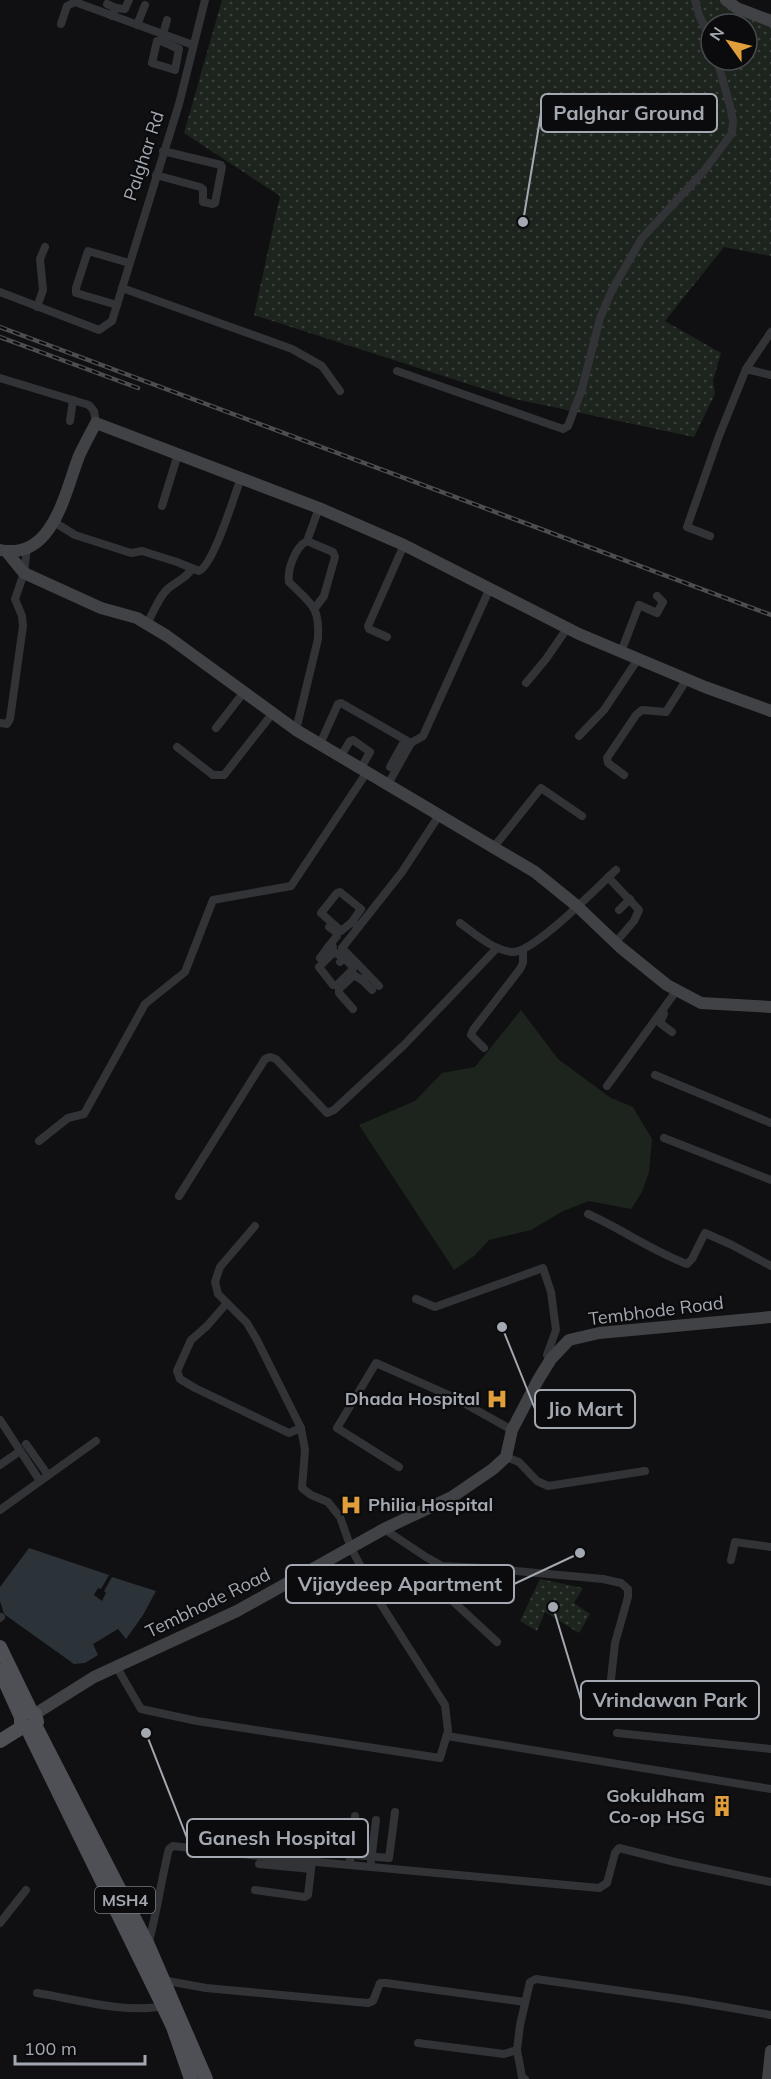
<svg xmlns="http://www.w3.org/2000/svg" width="771" height="2079" viewBox="0 0 771 2079" font-family="Mulish,sans-serif">
<defs>
<pattern id="park-dots" width="8" height="8" patternUnits="userSpaceOnUse" patternTransform="scale(1.5)"><rect width="8" height="8" fill="#1d241e"/><path d="M2 2h.1M6 6h.1" fill="none" stroke="#3b413c" stroke-width="1.8" stroke-linecap="round"/></pattern>
</defs>
<rect width="100%" height="100%" fill="#101012"/>
<path fill="#1d241e" d="M 521,1010 L 558,1059 L 611,1098 L 633,1107 L 652,1139 L 649,1172 L 642,1192 L 631,1209 L 589,1201 L 563,1211 L 531,1230 L 489,1240 L 474,1256 L 454,1270 L 359,1125 L 415,1101 L 442,1073 L 475,1067 Z"/>
<g fill="url(#park-dots)" fill-rule="evenodd">
<path d="M 222,0 L 733,0 L 771,24 L 771,256 L 724,247 L 665,321 L 721,353 L 713,381 L 715,394 L 694,437 L 515,399 L 254,315 L 280,196 L 184,133 ZM 711,24 L 747,24 L 747,60 L 711,60 Z"/>
<path d="M 540,1579 L 583,1588 L 574,1603 L 590,1614 L 579,1633 L 545,1612 L 537,1631 L 520,1621 Z"/>
</g>
<path fill="#2b3339" d="M 29,1548 L 109,1575 L 101,1589 L 98,1588 L 94,1595 L 102,1601 L 106,1593 L 104,1591 L 112,1577 L 156,1591 L 143,1615 L 126,1639 L 118,1629 L 93,1644 L 98,1655 L 85,1663 L 74,1664 L 4,1614 L 0,1601 L 0,1587 Z"/>
<g fill="none" stroke-linecap="round" stroke-linejoin="round">
<g stroke="#323336" stroke-width="8">
<path d="M 695,0 L 699,15 L 711,41"/>
<path d="M 107,4 L 116,8"/>
<path d="M 112,16 L 116,8 L 125,9 L 129,0"/>
<path d="M 61,24 L 67,6 L 75,2 L 193,45"/>
<path d="M 137,25 L 145,5"/>
<path d="M 161,41 L 179,49 L 175,70 L 152,63 L 157,41 L 161,41 L 167,20"/>
<path d="M 156,175 L 200,187 L 203,189 L 203,202 L 213,204 L 215,203 L 222,167 L 221,165 L 163,151"/>
<path d="M 122,288 L 292,349 L 322,366 L 340,391"/>
<path d="M 0,292 L 99,330 L 112,321 L 179,104 L 205,0"/>
<path d="M 117,305 L 76,293 L 76,288 L 88,251 L 129,263"/>
<path d="M 37,307 L 43,290 L 40,259 L 45,247"/>
<path d="M 746,369 L 771,332"/>
<path d="M 397,371 L 563,429 L 568,426 L 582,389 L 600,318 L 612,290 L 642,238 L 704,171 L 732,133 L 733,121 L 730,106 L 717,60"/>
<path d="M 0,378 L 89,405 L 94,411 L 96,423"/>
<path d="M 70,421 L 73,400"/>
<path d="M 162,506 L 178,454"/>
<path d="M 54,522 L 75,535 L 131,553 L 142,551 L 177,562 L 199,571 C 214,564 234,496 241,478"/>
<path d="M 710,536 L 687,527 L 719,436 L 746,369 L 771,375"/>
<path d="M 307,541 L 319,508"/>
<path d="M 147,624 C 153,613 160,594 170,587 C 179,580 186,578 192,569"/>
<path d="M 387,637 L 369,629 L 368,626 L 404,545"/>
<path d="M 621,652 L 639,605 L 657,613 L 663,602 L 657,596"/>
<path d="M 526,683 L 546,659 L 568,627"/>
<path d="M 0,723 L 7,724 L 10,719 L 23,626 L 22,616 L 15,599 L 24,573 L 27,548"/>
<path d="M 216,728 L 244,692"/>
<path d="M 296,730 L 318,639 C 320,606 311,604 289,582 C 287,570 295,547 307,541 L 333,552 L 335,557 L 324,596 L 315,608"/>
<path d="M 579,736 L 604,710 L 638,659"/>
<path d="M 320,744 L 338,704 L 341,703 L 411,743"/>
<path d="M 177,747 L 213,775 L 224,775 L 272,714"/>
<path d="M 341,756 L 350,741 L 353,740 L 370,752 L 361,768"/>
<path d="M 390,767 L 405,740"/>
<path d="M 624,775 L 608,763 L 607,758 L 636,715 L 642,710 L 666,712 L 687,679"/>
<path d="M 388,784 L 411,743 L 423,736 L 490,588"/>
<path d="M 493,848 L 541,788 L 582,816"/>
<path d="M 608,877 L 639,910 L 634,921 L 615,943"/>
<path d="M 619,910 L 630,899"/>
<path d="M 352,922 L 341,931 L 321,913 L 337,893 L 340,892 L 361,909 L 352,922 L 359,927"/>
<path d="M 460,923 C 475,934 493,950 512,952 C 533,954 598,886 616,870"/>
<path d="M 328,947 L 337,936 L 336,932 L 329,927"/>
<path d="M 320,958 L 328,947 L 333,947"/>
<path d="M 340,962 L 344,958 L 334,952 L 319,967 L 333,985 L 337,985 L 353,969 L 353,967 L 347,961"/>
<path d="M 365,977 L 362,980 L 372,990"/>
<path d="M 379,986 L 342,948 L 402,872 L 440,814"/>
<path d="M 353,1009 L 339,993 L 339,989 L 354,975 L 362,980"/>
<path d="M 664,1014 L 660,1023 L 672,1032"/>
<path d="M 484,1048 L 471,1035 L 473,1030 L 520,969 L 523,963 L 523,951"/>
<path d="M 655,1075 L 771,1123"/>
<path d="M 607,1086 L 677,990"/>
<path d="M 664,1138 L 771,1180"/>
<path d="M 39,1141 L 68,1118 L 84,1114 L 145,1004 L 185,972 L 213,900 L 291,886 L 367,772"/>
<path d="M 179,1196 L 265,1059 L 270,1057 L 276,1059 L 327,1113 L 334,1110 L 404,1045 L 497,948"/>
<path d="M 588,1214 C 622,1229 652,1251 687,1264 L 692,1259 L 705,1233 L 732,1245 L 771,1266"/>
<path d="M 416,1299 L 435,1307 L 543,1268 L 551,1292 L 556,1330 L 547,1355 L 551,1359"/>
<path d="M 227,1303 L 207,1326 L 191,1340 L 177,1371 L 180,1379 L 195,1388 L 289,1433 L 301,1428"/>
<path d="M 0,1420 L 40,1481"/>
<path d="M 26,1444 L 48,1475"/>
<path d="M 506,1457 L 519,1462 L 537,1481 L 548,1486 L 645,1471"/>
<path d="M 0,1465 L 20,1451"/>
<path d="M 399,1467 L 337,1428 L 376,1363 L 453,1397 L 512,1430"/>
<path d="M 0,1510 L 96,1441"/>
<path d="M 384,1529 L 426,1557 L 442,1566 L 484,1568 L 603,1579 L 621,1583 L 628,1589 L 628,1597 L 615,1643 L 607,1715"/>
<path d="M 731,1560 L 735,1542 L 771,1547"/>
<path d="M 455,1567 L 453,1579 L 443,1592 L 497,1642"/>
<path d="M 0,1618 L 1,1617"/>
<path d="M 116,1666 L 141,1709 L 197,1721 L 440,1758 L 448,1731 L 445,1705 L 379,1601 L 351,1548 L 340,1517 L 328,1502 L 311,1495 L 302,1488 L 305,1450 L 301,1428 L 257,1340 L 247,1323 L 218,1294 L 215,1282 L 220,1267 L 255,1226"/>
<path d="M 617,1733 L 771,1749"/>
<path d="M 447,1736 L 771,1789"/>
<path d="M 331,1850 L 341,1854 L 389,1858 L 395,1812"/>
<path d="M 350,1861 L 355,1816"/>
<path d="M 371,1862 L 376,1820"/>
<path d="M 259,1864 L 311,1869"/>
<path d="M 255,1890 L 305,1897 L 308,1895 L 312,1861"/>
<path d="M 0,1923 L 26,1890"/>
<path d="M 148,1945 C 157,1913 161,1880 169,1849 L 173,1846 L 284,1859 L 599,1888 L 607,1883 L 615,1853 L 619,1848 L 675,1862 L 771,1882"/>
<path d="M 162,1980 L 206,1988 L 368,2003 L 373,2001 L 380,1983 L 386,1983 L 525,2002"/>
<path d="M 37,1993 C 75,1999 125,2014 163,2006"/>
<path d="M 418,2043 L 504,2054 L 517,2050 L 520,2025 L 530,1982 L 536,1979 L 685,2000 L 771,2015"/>
<path d="M 517,2050 L 522,2077 L 525,2079"/>
</g>
<g stroke="#404246" stroke-width="12">
<path d="M 726,0 L 737,8 L 771,21"/>
<path d="M 0,550 C 53,561 65,492 79,456 C 84,445 90,434 96,423 L 319,508 L 404,545 L 579,634 L 705,687 L 771,711"/>
<path d="M 6,551 L 24,573 L 101,608 L 137,618 L 167,636 L 296,730 L 535,872 L 577,906 L 620,947 L 667,985 L 701,1003 L 771,1007"/>
<path d="M 35,1714 L 94,1677 L 237,1611 L 384,1529 L 452,1497 L 493,1469 L 506,1457 L 512,1430 L 538,1380 L 551,1359 L 569,1340 L 599,1333 L 771,1317"/>
<path d="M 768,2079 L 771,2051"/>
</g>
<g stroke="#4e5055" stroke-width="14">
<path d="M 0,1647 L 31,1711"/>
<path d="M 0,1671 L 21,1717 L 21,1724 L 27,1728 L 31,1727 L 37,1722 L 35,1714 L 27,1711 L 21,1717"/>
<path d="M 35,1725 L 148,1945 L 206,2079"/>
<path d="M 27,1728 L 163,2006 L 173,2027 L 191,2079"/>
<path d="M 0,1741 L 24,1726"/>
</g>
<defs>
<g id="rail">
<path d="M 0,327 L 771,615"/>
<path d="M 0,337 L 138,388"/>
</g>
</defs>
<use href="#rail" stroke="#4b4d51" stroke-width="4.5"/>
<use href="#rail" stroke="#0b0b0d" stroke-width="2" stroke-dasharray="7" stroke-linecap="butt"/>
</g>
<defs>
<symbol id="hospital-bare" viewBox="-9 -9 18 18"><path d="M-5-5h3v3.5h4V-5h3V5h-3V1.5h-4V5h-3Z" fill="#e09f3a" stroke="#0b0b0d" stroke-width="2.5" paint-order="stroke"/></symbol>
<symbol id="building-bare" viewBox="-9 -9 18 18"><path d="M-4-6H4V6H1V3H-1V6H-4ZM-2.5-4.3h1.7v1.8h-1.7ZM.8-4.3h1.7v1.8H.8ZM-2.5-1h1.7V.8h-1.7ZM.8-1h1.7V.8H.8Z" fill="#e09f3a" stroke="#0b0b0d" stroke-width="2.5" paint-order="stroke"/></symbol>
</defs>
<g fill-rule="evenodd">
<use href="#hospital-bare" x="482" y="1384" width="30" height="30"/>
<use href="#hospital-bare" x="336" y="1490" width="30" height="30"/>
<use href="#building-bare" x="707" y="1791" width="30" height="30"/>
</g>
<g text-anchor="middle" stroke-width="4.5" stroke-linejoin="round" paint-order="stroke">
<rect fill="#0b0b0d" stroke="#757980" stroke-width="1.5" x="95" y="1887" width="60" height="26" rx="4.5"/>
<g font-size="16" font-weight="bold" fill="#a3a8b1">
<text x="125" y="1906">MSH4</text>
</g>
<g font-size="18" fill="#a3a8b1" stroke="#0b0b0d">
<text transform="translate(144 156) rotate(-72)" y="6">Palghar Rd</text>
<text transform="translate(656 1311) rotate(-7)" y="6">Tembhode Road</text>
<text transform="translate(208 1603) rotate(-26)" y="6">Tembhode Road</text>
</g>
<g font-size="18" font-weight="bold" fill="#a3a8b1" stroke="#0b0b0d" text-anchor="end">
<text x="480" y="1405">Dhada Hospital</text>
<text x="368" y="1511" text-anchor="start">Philia Hospital</text>
<text x="705" y="1802">Gokuldham<tspan x="705" dy="21">Co-op HSG</tspan></text>
</g>
</g>
<path fill="none" stroke="#a3a8b1" stroke-width="2" d="M523 222L541 113M502 1327L535 1409M580 1553L514 1584M553 1607L581 1700M146 1733L187 1838"/>
<g fill="#a3a8b1" stroke="#0b0b0d" stroke-width="2">
<circle cx="523" cy="222" r="6"/>
<circle cx="502" cy="1327" r="6"/>
<circle cx="580" cy="1553" r="6"/>
<circle cx="553" cy="1607" r="6"/>
<circle cx="146" cy="1733" r="6"/>
</g>
<g fill="#0b0b0d" stroke="#a3a8b1" stroke-width="2">
<rect x="541" y="94" width="176" height="38" rx="6"/>
<rect x="535" y="1390" width="100" height="38" rx="6"/>
<rect x="286" y="1565" width="228" height="38" rx="6"/>
<rect x="581" y="1681" width="178" height="38" rx="6"/>
<rect x="187" y="1819" width="181" height="38" rx="6"/>
</g>
<g font-size="20" text-anchor="middle" font-weight="bold" fill="#a3a8b1">
<text x="629" y="120">Palghar Ground</text>
<text x="585" y="1416">Jio Mart</text>
<text x="400" y="1591">Vijaydeep Apartment</text>
<text x="670" y="1707">Vrindawan Park</text>
<text x="277" y="1845">Ganesh Hospital</text>
</g>
<g transform="translate(729 42) rotate(304)"><circle r="28" fill="#0b0b0d" stroke="#484a4f" stroke-width="1.5"/>
<path d="M0-4.5L10 22L0 15L-10 22Z" fill="#e09f3a"/>
<text y="-9" font-size="16" font-weight="bold" text-anchor="middle" fill="#a3a8b1">N</text>
</g>
<path d="M15 2055v9h130v-9" fill="none" stroke="#a3a8b1" stroke-width="3"/>
<text x="24" y="2055" font-size="18" fill="#a3a8b1" stroke="#0b0b0d" stroke-width="4.5" paint-order="stroke">100 m</text>
</svg>
